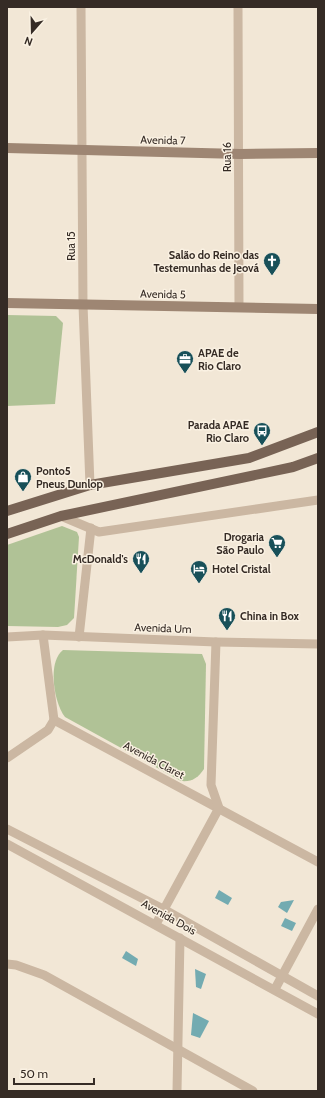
<svg xmlns="http://www.w3.org/2000/svg" width="325" height="1098" viewBox="0 0 325 1098" font-family="Cabin,sans-serif">
<rect width="100%" height="100%" fill="#f2e7d6"/>
<g fill="#b0c296">
<path d="M 7,315 L 56,316 L 63,323 L 55,404 L 7,406 Z"/>
<path d="M 62,526 L 77,532 L 79,537 L 74,618 L 67,625 L 58,627 L 7,626 L 7,545 Z"/>
<path d="M 63,650 L 202,654 L 206,664 L 204,769 C 198,778 192,782 181,781 L 65,717 C 54,703 47,662 63,650 Z"/>
</g>
<g fill="#73abb1">
<path d="M 219,890 L 232,898 L 228,905 L 215,898 Z"/>
<path d="M 294,900 L 287,913 L 278,907 L 281,902 Z"/>
<path d="M 285,918 L 296,923 L 292,931 L 281,926 Z"/>
<path d="M 126,951 L 138,959 L 136,966 L 122,958 Z"/>
<path d="M 195,969 L 206,974 L 201,989 L 196,987 Z"/>
<path d="M 193,1013 L 209,1021 L 200,1038 L 191,1035 Z"/>
</g>
<g fill="none" stroke-linecap="round" stroke-linejoin="round">
<g stroke="#cbb7a2" stroke-width="9">
<path d="M 81,7 L 83,305 L 90,485"/>
<path d="M 238,7 L 239,307"/>
<path d="M 61,516 L 99,532 L 318,500"/>
<path d="M 43,635 L 54,720 L 318,862"/>
<path d="M 7,637 L 43,635 L 216,642 L 318,644"/>
<path d="M 79,637 L 91,528"/>
<path d="M 7,758 L 48,730 L 54,720"/>
<path d="M 7,829 L 165,910 L 318,996"/>
<path d="M 7,844 L 318,1014"/>
<path d="M 156,924 L 219,808 L 211,785 L 216,642"/>
<path d="M 7,964 L 16,965 L 44,975 L 253,1091"/>
<path d="M 275,989 L 318,909"/>
<path d="M 177,1091 L 180,938"/>
</g>
<g stroke="#9e8673" stroke-width="10">
<path d="M 7,148 L 240,154 L 318,153"/>
<path d="M 7,303 L 318,309"/>
</g>
<g stroke="#786355" stroke-width="10">
<path d="M 7,511 L 90,485 L 249,458 L 318,432"/>
<path d="M 7,534 L 61,516 L 293,467 L 318,458"/>
</g>
</g>
<defs>
<symbol id="church-pin" viewBox="-11 -11 22 30"><path d="M0 17L-7.5 6A9.5 9.5 0 1 1 7.5 6Z" fill="#185059" stroke="#faf1e2"/><path d="M-1.2-6h2.4v3.5h3.3v2.4h-3.3V6h-2.4V-.1h-3.3v-2.4h3.3Z" fill="#fff"/></symbol>
<symbol id="office-pin" viewBox="-11 -11 22 30"><path d="M0 17L-7.5 6A9.5 9.5 0 1 1 7.5 6Z" fill="#185059" stroke="#faf1e2"/><path d="M-6-3h4V-5.5h4V-3h4V5H-6ZM-1-4.5V-3h2v-1.5ZM-6 0V1H6V0Z" fill="#fff"/></symbol>
<symbol id="bus-pin" viewBox="-11 -11 22 30"><path d="M0 17L-7.5 6A9.5 9.5 0 1 1 7.5 6Z" fill="#185059" stroke="#faf1e2"/><path d="M-5-6H5V4H4V6H2V4H-2V6H-4V4H-5ZM-3.5-4V0h7V-4ZM-3.5 1.2v1.5H-2V1.2ZM2 1.2v1.5H3.5V1.2Z" fill="#fff"/></symbol>
<symbol id="shop-pin" viewBox="-11 -11 22 30"><path d="M0 17L-7.5 6A9.5 9.5 0 1 1 7.5 6Z" fill="#185059" stroke="#faf1e2"/><path d="M-5-2.5h2.3a2.7 3.5 0 0 1 5.4 0H5L5.5 6h-11ZM-1.5-2.5h3a1.5 2.3 0 0 0-3 0Z" fill="#fff"/></symbol>
<symbol id="supermarket-pin" viewBox="-11 -11 22 30"><path d="M0 17L-7.5 6A9.5 9.5 0 1 1 7.5 6Z" fill="#185059" stroke="#faf1e2"/><path d="M-6-5.5h2.5l.6 2H6L4.5 2H-2.5L-4.4-4H-6ZM-1.5 3.2a1.3 1.3 0 1 0 .1 0ZM3 3.2a1.3 1.3 0 1 0 .1 0Z" fill="#fff"/></symbol>
<symbol id="restaurant-pin" viewBox="-11 -11 22 30"><path d="M0 17L-7.5 6A9.5 9.5 0 1 1 7.5 6Z" fill="#185059" stroke="#faf1e2"/><path d="M-5-6h1v4h1v-4h1v4h1v-4h1v5L-1.5 .5V6h-2V.5L-5-1ZM5-6V6H3V1.5H1.5Q1.5-4 5-6Z" fill="#fff"/></symbol>
<symbol id="hotel-pin" viewBox="-11 -11 22 30"><path d="M0 17L-7.5 6A9.5 9.5 0 1 1 7.5 6Z" fill="#185059" stroke="#faf1e2"/><path d="M-6-4.5h1.5V1H6V5H4.5V3h-9V5H-6ZM-4 0a1.8 1.8 0 1 1 3.6 0ZM.5 0V-2.5h3Q6-2.5 6 0Z" fill="#fff"/></symbol>
</defs>
<g fill-rule="evenodd">
<use href="#church-pin" x="262" y="251" width="20" height="27"/>
<use href="#office-pin" x="175" y="349" width="20" height="27"/>
<use href="#bus-pin" x="252" y="421" width="20" height="27"/>
<use href="#shop-pin" x="13" y="467" width="20" height="27"/>
<use href="#supermarket-pin" x="267" y="533" width="20" height="27"/>
<use href="#restaurant-pin" x="131" y="549" width="20" height="27"/>
<use href="#hotel-pin" x="189" y="559" width="20" height="27"/>
<use href="#restaurant-pin" x="217" y="606" width="20" height="27"/>
</g>
<g text-anchor="middle" stroke-width="3" stroke-linejoin="round" paint-order="stroke">
<g font-size="11" fill="#352b25" stroke="#faf1e2">
<text transform="translate(163 140) rotate(1)" y="4">Avenida 7</text>
<text transform="translate(227 157) rotate(-90)" y="4">Rua 16</text>
<text transform="translate(71 246) rotate(-90)" y="4">Rua 15</text>
<text transform="translate(163 294) rotate(1)" y="4">Avenida 5</text>
<text transform="translate(163 628) rotate(2)" y="4">Avenida Um</text>
<text transform="translate(154 760) rotate(28)" y="4">Avenida Claret</text>
<text transform="translate(169 917) rotate(29)" y="4">Avenida Dois</text>
</g>
<g font-size="11" font-weight="bold" fill="#352b25" stroke="#faf1e2" text-anchor="end">
<text x="259" y="259">Salão do Reino das<tspan x="259" dy="13">Testemunhas de Jeová</tspan></text>
<text x="198" y="357" text-anchor="start">APAE de<tspan x="198" dy="13">Rio Claro</tspan></text>
<text x="249" y="429">Parada APAE<tspan x="249" dy="13">Rio Claro</tspan></text>
<text x="36" y="475" text-anchor="start">Ponto5<tspan x="36" dy="13">Pneus Dunlop</tspan></text>
<text x="264" y="541">Drogaria<tspan x="264" dy="13">São Paulo</tspan></text>
<text x="128" y="563">McDonald's</text>
<text x="212" y="573" text-anchor="start">Hotel Cristal</text>
<text x="240" y="620" text-anchor="start">China in Box</text>
</g>
</g>
<rect width="325" height="1098" fill="none" stroke="#352b25" stroke-width="16"/>
<g transform="translate(32 32) rotate(200)" stroke="#faf1e2" stroke-width="3" paint-order="stroke">
<path d="M0-3L7 15L0 10L-7 15Z" fill="#352b25"/>
<text y="-6" font-size="11" font-weight="bold" text-anchor="middle" fill="#352b25">N</text>
</g>
<path d="M14 1078v6h80v-6" fill="none" stroke="#352b25" stroke-width="2"/>
<text x="20" y="1078" font-size="12" fill="#352b25" stroke="#faf1e2" stroke-width="3" paint-order="stroke">50 m</text>
</svg>
